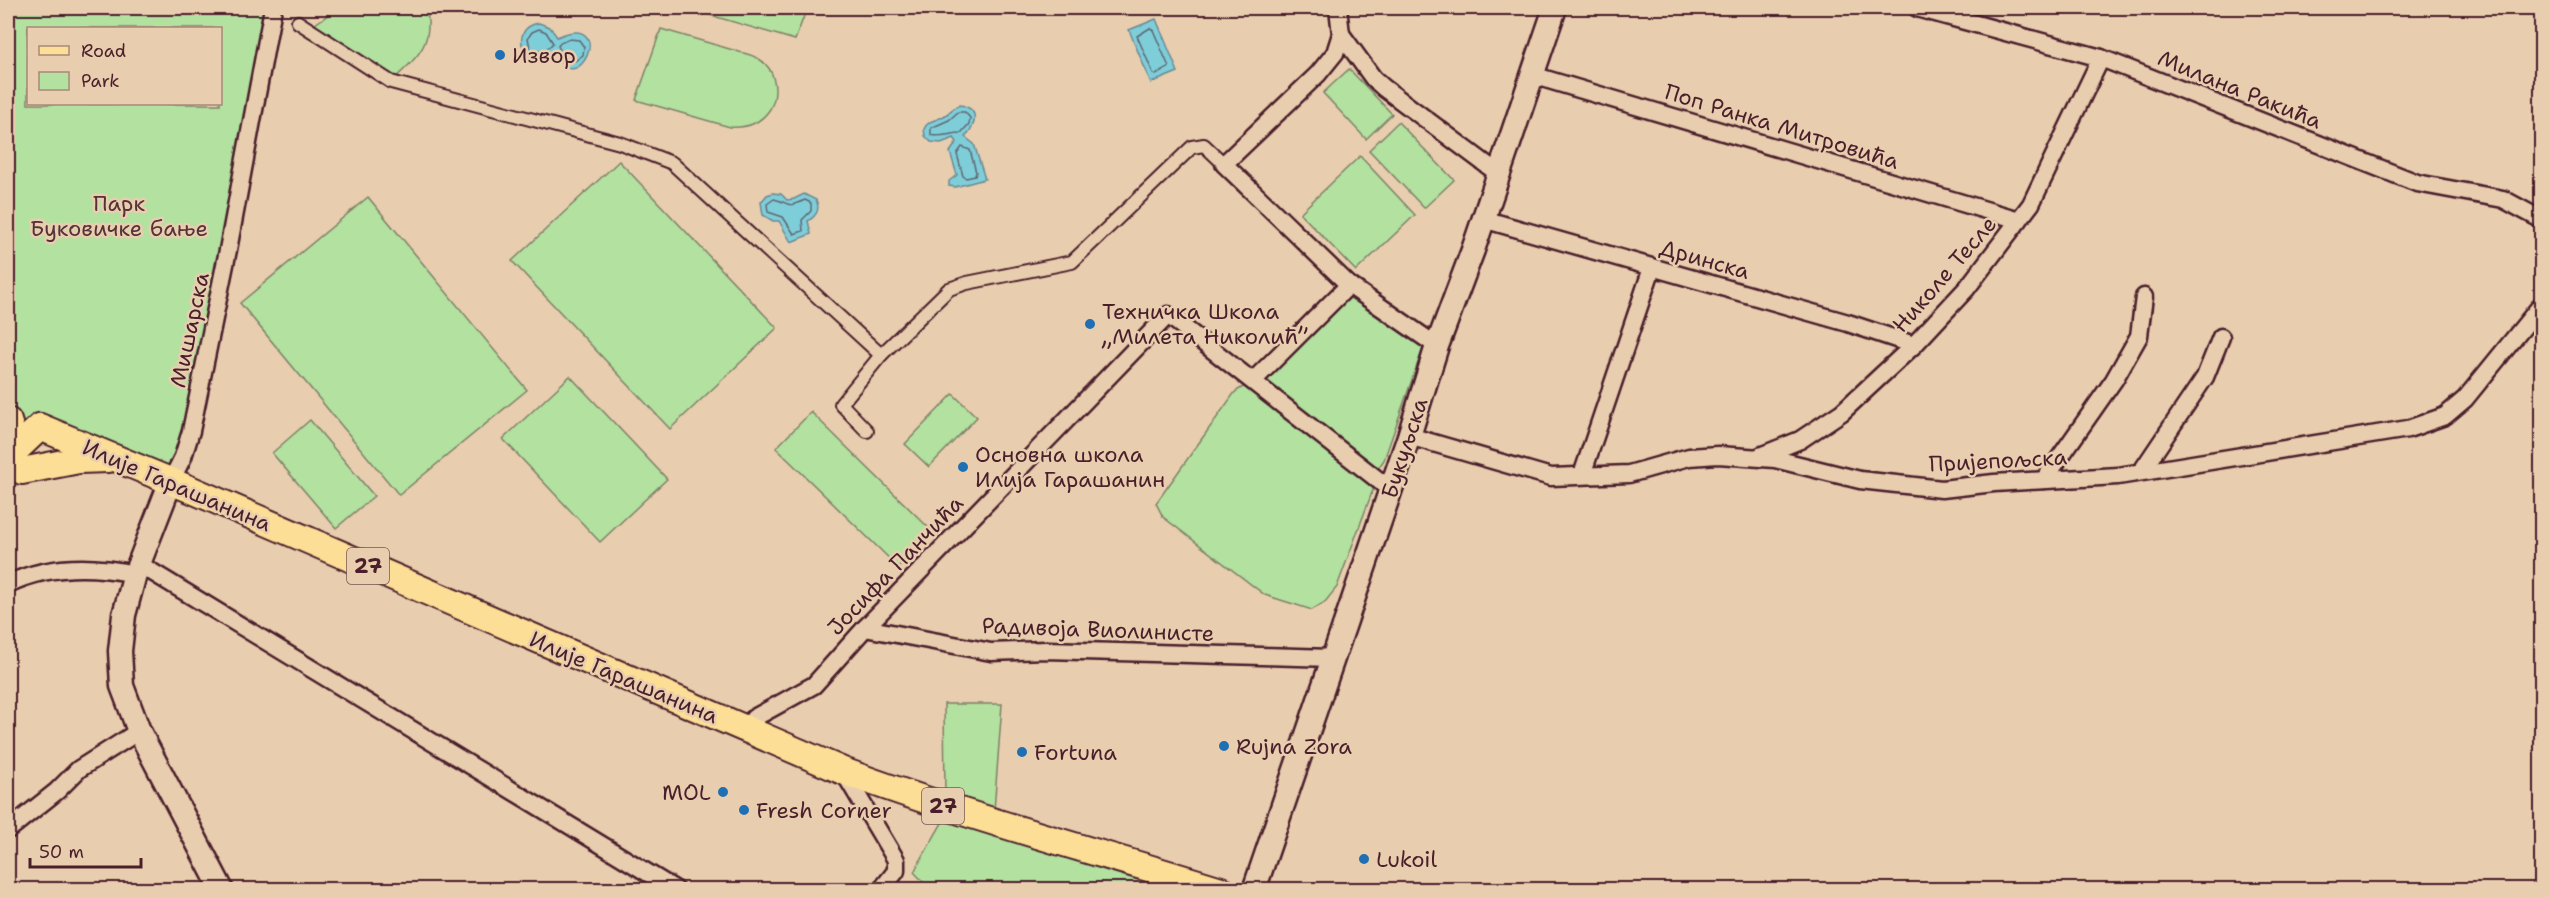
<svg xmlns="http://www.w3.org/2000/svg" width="2549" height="897" viewBox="0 0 2549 897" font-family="'Shantell Sans',sans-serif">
<rect width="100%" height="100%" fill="#e8ceaf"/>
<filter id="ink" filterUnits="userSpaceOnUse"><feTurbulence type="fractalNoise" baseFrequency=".0167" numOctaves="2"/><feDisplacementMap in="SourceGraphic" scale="12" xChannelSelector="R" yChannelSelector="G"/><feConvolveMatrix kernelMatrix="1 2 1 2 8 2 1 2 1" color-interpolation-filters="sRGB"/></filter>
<g filter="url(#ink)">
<g fill="#b2e1a0" stroke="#7e8066" stroke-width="1.5" fill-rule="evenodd">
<path d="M 8,8 L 273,8 L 187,446 L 171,481 L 8,417 ZM 28,28 L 220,28 L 220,104 L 28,104 Z"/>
<path d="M 338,8 L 426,8 C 435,45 415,59 391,82 L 308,29 Z"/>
<path d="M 686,8 L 807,8 L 795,40 Z"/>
<path d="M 661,29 C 685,36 709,43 733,50 C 741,53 752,54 759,59 C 776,69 779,93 770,109 C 760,124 747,128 730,127 L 636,100 Z"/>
<path d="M 1349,69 L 1392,114 L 1366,139 L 1323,93 Z"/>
<path d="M 1398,122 L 1454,180 L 1424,208 L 1369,150 Z"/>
<path d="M 1360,156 L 1415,215 L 1356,271 L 1300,213 Z"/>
<path d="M 619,161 L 777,328 L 670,429 L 512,261 Z"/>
<path d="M 368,197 L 527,390 L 399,495 L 240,303 Z"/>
<path d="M 1353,297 L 1423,344 L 1423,348 L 1384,460 L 1379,467 L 1371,464 L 1265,381 L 1265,377 L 1347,298 Z"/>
<path d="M 570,376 L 667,479 L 600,542 L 503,439 Z"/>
<path d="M 1246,385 L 1374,487 L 1337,587 L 1325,602 L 1312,610 L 1265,595 L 1163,517 L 1156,503 L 1159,499 L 1235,392 Z"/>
<path d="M 953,394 L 977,417 L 929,467 L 905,444 Z"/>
<path d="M 811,412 L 933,532 L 898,567 L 776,448 Z"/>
<path d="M 310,420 L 374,496 L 336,528 L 272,453 Z"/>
<path d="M 944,704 L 1002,704 L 994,811 L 945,796 Z"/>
<path d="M 946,816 L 1180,889 L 930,889 L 914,872 Z"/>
</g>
<g fill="#7eced9" stroke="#698893" stroke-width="1.5">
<path d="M 1156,19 L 1178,72 L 1151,83 L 1129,30 Z"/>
<path d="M 539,23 L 550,27 L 557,37 C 618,10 578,107 554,51 C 525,75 506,28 539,23 Z"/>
<path d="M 960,105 C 981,109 976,125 965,137 L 974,144 L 985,179 L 955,187 L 949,186 L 949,181 L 957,175 L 950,152 L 957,142 L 954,138 L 941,143 L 931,142 L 925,136 L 924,129 C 929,119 936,121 944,116 C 951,112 952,107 960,105 Z"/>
<path d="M 773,193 L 781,194 L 787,200 L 794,199 L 804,194 L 816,200 C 821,210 816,216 808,221 L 811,234 L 791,242 L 779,221 L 773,221 L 763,215 L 761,202 L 767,195 Z"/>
</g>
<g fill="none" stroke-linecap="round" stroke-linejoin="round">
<g stroke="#5f6571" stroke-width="1.5">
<path d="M 1150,28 L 1153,30 L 1169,67 L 1156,75 L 1153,73 L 1137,36 Z"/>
<path d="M 539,29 L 546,32 L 553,43 C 547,50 539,55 530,48 L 528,38 L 532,32 Z"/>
<path d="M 569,39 L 579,40 L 584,47 L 583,55 L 575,61 L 564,58 L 558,46 L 560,43 Z"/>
<path d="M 958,112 L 965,112 L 970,118 L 969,124 L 961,133 C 952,133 938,138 931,135 L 931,128 L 949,120 Z"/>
<path d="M 962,147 L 970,150 L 976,172 L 975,176 L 966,178 L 963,176 L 957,154 Z"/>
<path d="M 774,199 C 792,203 784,209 805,200 L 811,203 L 811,211 L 802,220 L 803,231 L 794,234 L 783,217 L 768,212 L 767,204 Z"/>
</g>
<defs>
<g id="pedestrian">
<path d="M 298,22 L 391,82 L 620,143 L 672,163 L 881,355"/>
<path d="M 867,431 L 841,404 L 881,355 L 949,289 L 967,283 L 1072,262 L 1192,147 L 1204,145 L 1224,164"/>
</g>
<g id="minor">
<path d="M 1338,8 L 1341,34 L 1335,53 L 1318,74 L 1224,164 L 1349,285 L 1437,346"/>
<path d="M 1917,8 L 2101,58 L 2417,183 L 2503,199 L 2542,220"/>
<path d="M 1341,34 L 1373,78 L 1384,88 L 1499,174"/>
<path d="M 1532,75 L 2019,220"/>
<path d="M 1483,219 L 1848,323 L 1914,345"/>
<path d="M 1253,381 L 1349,285"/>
<path d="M 1409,436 L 1551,477 L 1629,474 L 1689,457 L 1718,455 L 1775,459 L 1860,480 L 1942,489 L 1994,483 L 2118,476 L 2408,429 L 2445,416 L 2465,399 L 2542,304"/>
<path d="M 1760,456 L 1800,440 L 1842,412 L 1914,345 L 1967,288 L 2031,204 L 2101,58"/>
<path d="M 2141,472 L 2205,377 L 2221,337"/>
<path d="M 1582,475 L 1652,268"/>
<path d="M 2044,480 L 2114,380 L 2139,336 L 2144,297"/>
<path d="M 171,481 L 183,457 L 191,431 L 228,250 L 273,8"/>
<path d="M 139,564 L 676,890"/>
<path d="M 8,584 C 47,565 93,565 135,574"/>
<path d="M 865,628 L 991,652 L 1046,650 L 1333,658"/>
<path d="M 745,729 L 754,718 L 814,685 L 865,628 L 1168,315 L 1391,490"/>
<path d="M 843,771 L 896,860 L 896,871 L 881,890"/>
<path d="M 8,830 L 57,791 L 79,769 L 139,731"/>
</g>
<g id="secondary">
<path d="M 171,481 L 135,574 L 124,615 L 120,651 L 122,686 L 139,731 L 222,890"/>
<path d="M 1254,890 L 1409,436 L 1437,346 L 1473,250 L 1555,8"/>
</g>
<g id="primary">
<path d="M 8,421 L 12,434 L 11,455"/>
<path d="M 8,457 L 40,427 L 192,490 L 843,771 C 967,817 1095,851 1221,890"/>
<path d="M 22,471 L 79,460 L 108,459"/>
</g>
</defs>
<use href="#pedestrian" stroke="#4a1f2b" stroke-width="16"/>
<use href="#minor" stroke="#4a1f2b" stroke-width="21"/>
<use href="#secondary" stroke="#4a1f2b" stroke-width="27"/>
<use href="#primary" stroke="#4a1f2b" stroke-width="30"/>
<use href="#pedestrian" stroke="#e8ceaf" stroke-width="12"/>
<use href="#minor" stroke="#e8ceaf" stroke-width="16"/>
<use href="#secondary" stroke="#e8ceaf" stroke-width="22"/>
<use href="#primary" stroke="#fcde96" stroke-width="26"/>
</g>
</g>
<g fill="#1f6fb2" stroke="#e8ceaf" stroke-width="2">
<circle cx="500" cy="55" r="6"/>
<circle cx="1090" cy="324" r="6"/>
<circle cx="963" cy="467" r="6"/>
<circle cx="1224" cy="746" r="6"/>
<circle cx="1022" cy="752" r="6"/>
<circle cx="723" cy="792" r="6"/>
<circle cx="744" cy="810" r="6"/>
<circle cx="1364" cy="859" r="6"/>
</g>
<g text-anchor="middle" stroke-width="5" stroke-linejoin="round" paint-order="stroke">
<g fill="#e8ceaf" stroke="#795453" stroke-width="1.5">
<rect x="347" y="548" width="42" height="36" rx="4.5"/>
<rect x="922" y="788" width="42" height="36" rx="4.5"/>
</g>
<g font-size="21" font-weight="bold" fill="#4a1f2b">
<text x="368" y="573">27</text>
<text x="943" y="813">27</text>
</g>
<g font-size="22" fill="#4a1f2b" stroke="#e8ceaf" text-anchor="start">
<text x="512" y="63">Извор</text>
<text x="1102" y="319">Техничка Школа<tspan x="1102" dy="25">„Милета Николић”</tspan></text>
<text x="975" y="462">Основна школа<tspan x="975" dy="25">Илија Гарашанин</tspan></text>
<text x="1236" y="754">Rujna Zora</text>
<text x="1034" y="760">Fortuna</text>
<text x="711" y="800" text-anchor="end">MOL</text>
<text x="756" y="818">Fresh Corner</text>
<text x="1376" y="867">Lukoil</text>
</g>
<g font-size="22" fill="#4a1f2b" stroke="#e8ceaf">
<text transform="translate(2240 89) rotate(22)" y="8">Милана Ракића</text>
<text transform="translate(1782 126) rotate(17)" y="8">Поп Ранка Митровића</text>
<text transform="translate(1705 259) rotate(16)" y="8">Дринска</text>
<text transform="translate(1944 274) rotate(-49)" y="8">Николе Тесле</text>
<text transform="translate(189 330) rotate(-78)" y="8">Мишарска</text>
<text transform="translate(1404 448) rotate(-72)" y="8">Букуљска</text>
<text transform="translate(1998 460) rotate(-3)" y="8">Пријепољска</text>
<text transform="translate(177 485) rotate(23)" y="8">Илије Гарашанина</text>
<text transform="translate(895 565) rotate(-46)" y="8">Јосифа Панчића</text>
<text transform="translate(1098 629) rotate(2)" y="8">Радивоја Виолинисте</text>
<text transform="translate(624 677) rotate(23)" y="8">Илије Гарашанина</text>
</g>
<g font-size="22" fill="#543237" stroke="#e8ceaf">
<text x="119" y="211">Парк<tspan x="119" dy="25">Буковичке бање</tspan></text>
</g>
</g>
<rect width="2549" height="897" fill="none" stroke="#e8ceaf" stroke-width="30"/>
<rect x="15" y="15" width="2519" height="867" fill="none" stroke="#4a1f2b" stroke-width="2" filter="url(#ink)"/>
<rect x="27" y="27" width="195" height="78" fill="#e8ceaf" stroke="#a9887a" stroke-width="1.5"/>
<rect x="39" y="46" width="30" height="9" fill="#fcde96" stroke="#a9887a" stroke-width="1.5"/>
<text x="81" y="57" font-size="18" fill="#4a1f2b">Road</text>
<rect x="39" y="72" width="30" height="18" fill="#b2e1a0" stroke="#a9887a" stroke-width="1.5"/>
<text x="81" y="87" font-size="18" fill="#4a1f2b">Park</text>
<path d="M30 858v9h111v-9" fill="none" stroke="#4a1f2b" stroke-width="3"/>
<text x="39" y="858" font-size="18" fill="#4a1f2b" stroke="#e8ceaf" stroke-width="4.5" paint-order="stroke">50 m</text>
</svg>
